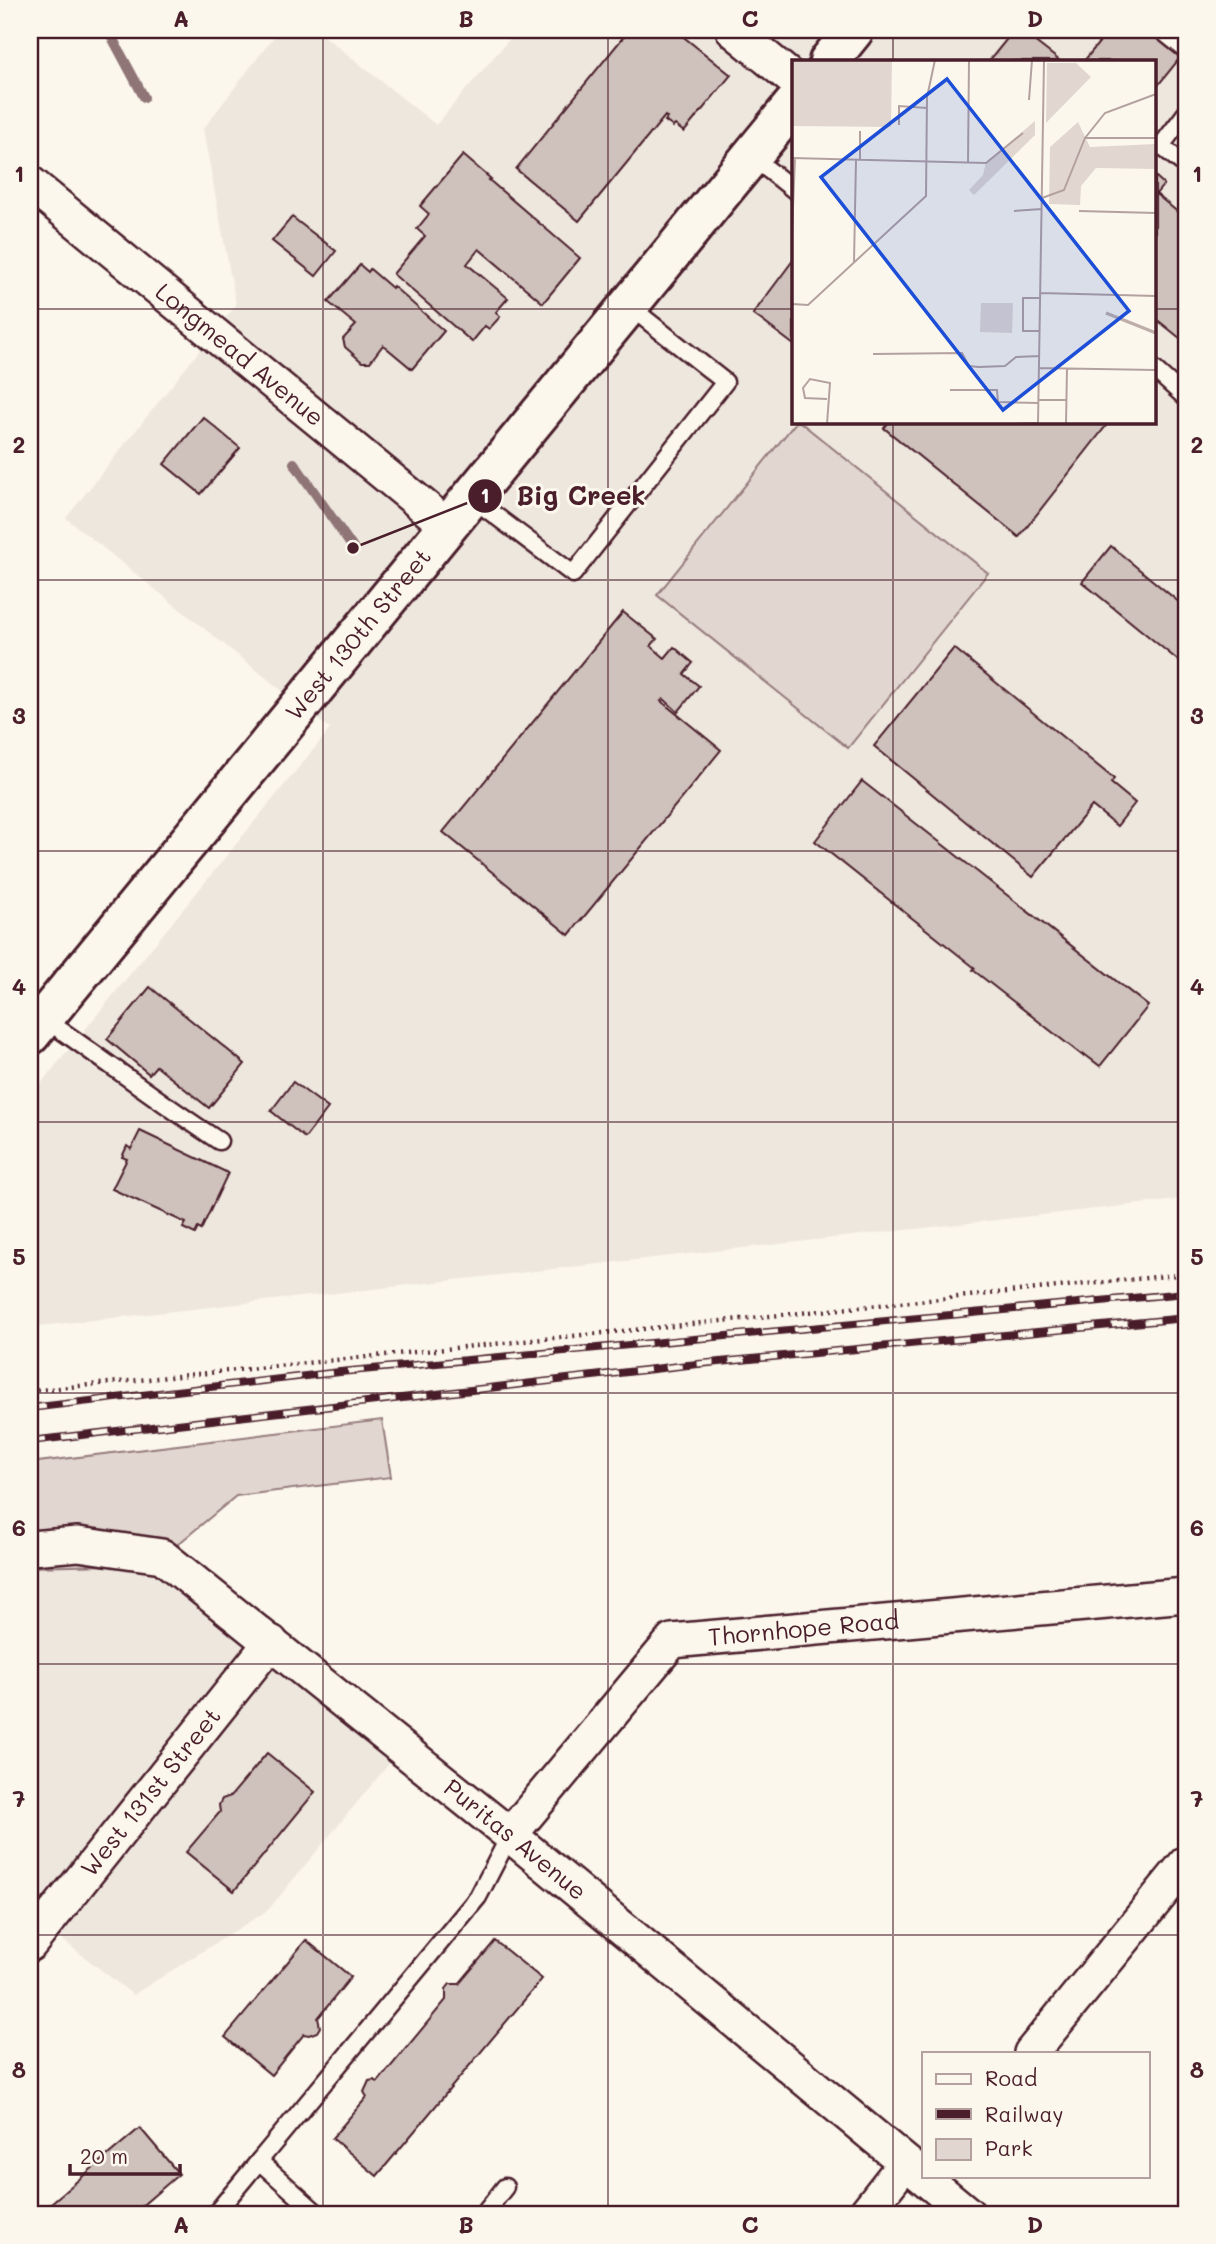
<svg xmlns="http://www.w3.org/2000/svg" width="1216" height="2244" viewBox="0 0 1216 2244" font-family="Mali,sans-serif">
<rect width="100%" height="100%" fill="#fbf7ec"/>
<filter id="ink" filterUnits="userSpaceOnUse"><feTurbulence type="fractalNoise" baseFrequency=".0143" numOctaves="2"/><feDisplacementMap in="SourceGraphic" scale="14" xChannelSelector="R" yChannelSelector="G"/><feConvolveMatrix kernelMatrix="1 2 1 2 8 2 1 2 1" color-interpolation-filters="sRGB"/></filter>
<g filter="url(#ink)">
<g fill="#eee7de" fill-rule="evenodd">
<path d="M 279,30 L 317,30 L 436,125 L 517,30 L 1186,30 L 1186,1199 L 30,1327 L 30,1097 L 330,729 L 66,518 L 236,305 L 203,129 ZM 794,61 L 1155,61 L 1155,422 L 794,422 Z"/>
<path d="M 154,1564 L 393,1759 L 268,1910 L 133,1995 L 35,1918 L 30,1924 L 30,1567 Z"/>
</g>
<g fill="#e2d7d0" stroke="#967b7e" stroke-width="2">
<path d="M 796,422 L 800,422 L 988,573 L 848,748 L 657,595 Z"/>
<path d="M 382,1420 L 391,1477 L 236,1496 L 154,1564 L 30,1567 L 30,1463 Z"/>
</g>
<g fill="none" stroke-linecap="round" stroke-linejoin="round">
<g stroke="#907477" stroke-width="10">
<path d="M 108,30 L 144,97"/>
<path d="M 294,463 L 353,548"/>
</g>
</g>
<g fill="#cfc2bc" stroke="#4a1f2b" stroke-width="2">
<path d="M 629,30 L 675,30 L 731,75 L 684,132 L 675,125 L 673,127 L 665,121 L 667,118 L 665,116 L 579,221 L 516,169 Z"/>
<path d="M 1014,30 L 1020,30 L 1060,61 L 989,61 Z"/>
<path d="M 1109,30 L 1156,30 L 1184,53 L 1155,89 L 1155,61 L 1084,61 Z"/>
<path d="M 463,155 L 491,179 L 489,180 L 580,258 L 543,303 L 479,249 L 467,264 L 508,298 L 496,312 L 500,317 L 489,329 L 485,326 L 472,342 L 393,274 L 425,236 L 417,229 L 429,214 L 420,206 Z"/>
<path d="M 1155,176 L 1164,184 L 1156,194 L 1186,219 L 1186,343 L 1155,318 Z"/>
<path d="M 292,217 L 336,251 L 316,276 L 272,241 Z"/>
<path d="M 794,259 L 794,345 L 753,314 Z"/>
<path d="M 360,265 L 368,272 L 370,269 L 392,288 L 393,286 L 444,331 L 412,369 L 383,345 L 370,362 L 362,362 L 345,347 L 343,339 L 356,325 L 328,302 Z"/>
<path d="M 203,417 L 240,448 L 201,494 L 164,464 Z"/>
<path d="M 889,422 L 1109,422 L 1019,537 L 884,428 Z"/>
<path d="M 1111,546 L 1186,608 L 1186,667 L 1082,582 Z"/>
<path d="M 623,612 L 657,639 L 651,646 L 665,658 L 674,647 L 693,663 L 684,674 L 699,686 L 678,712 L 664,699 L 661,701 L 721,750 L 569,935 L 443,832 Z"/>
<path d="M 954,648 L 1114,779 L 1111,783 L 1135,803 L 1117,826 L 1092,806 L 1033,877 L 874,746 Z"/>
<path d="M 862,781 L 1148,1006 L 1100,1066 L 1084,1054 L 1083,1056 L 973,970 L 975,968 L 815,841 Z"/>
<path d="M 150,987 L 245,1064 L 209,1108 L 156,1066 L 149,1074 L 107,1039 Z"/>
<path d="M 293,1082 L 328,1108 L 305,1138 L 271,1111 Z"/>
<path d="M 140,1131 L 228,1173 L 201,1230 L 198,1228 L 195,1234 L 183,1228 L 186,1223 L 112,1189 L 127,1159 L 122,1157 L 127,1146 L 131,1149 Z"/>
<path d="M 267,1753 L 315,1792 L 234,1891 L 186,1852 L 220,1812 L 219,1805 L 222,1799 L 231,1796 Z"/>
<path d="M 306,1940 L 351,1977 L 318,2018 L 320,2027 L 317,2032 L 309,2035 L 304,2034 L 271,2075 L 225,2037 Z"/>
<path d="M 495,1941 L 542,1979 L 377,2176 L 332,2138 L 367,2097 L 364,2092 L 369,2081 L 374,2080 L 378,2082 L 446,2000 L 446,1989 L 450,1984 L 459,1984 Z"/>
<path d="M 140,2128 L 179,2174 L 137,2210 L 140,2214 L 38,2214 Z"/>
</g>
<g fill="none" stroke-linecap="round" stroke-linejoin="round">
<defs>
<g id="service">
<path d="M 1161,30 L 1186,50"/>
<path d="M 1186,113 L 1161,146 L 1186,166"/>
<path d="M 751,156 L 794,190"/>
<path d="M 1155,370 L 1186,398"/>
<path d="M 472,498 L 573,574 L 725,382 L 629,306"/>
<path d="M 43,1018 C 102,1058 159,1102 219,1141"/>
<path d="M 259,2161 L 318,2214"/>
<path d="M 215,2214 L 478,1897 L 510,1835"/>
<path d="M 484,2214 L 505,2187"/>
</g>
<g id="minor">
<path d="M 733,30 L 794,80"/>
<path id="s1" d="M 30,183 L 449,527"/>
<path id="s2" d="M 30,1548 L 78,1544 L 162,1556 L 510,1835 L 968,2214"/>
<path id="s3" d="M 510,1835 L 672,1641 L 1186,1595"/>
<path id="s4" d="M 30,1944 L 271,1642"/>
<path d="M 1031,2053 L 1186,1863"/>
<path d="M 865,2214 L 905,2163"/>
</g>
<g id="secondary">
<path d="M 829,61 L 854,30"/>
<path id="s5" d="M 30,1035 L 794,104"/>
</g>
</defs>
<use href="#service" stroke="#4a1f2b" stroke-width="21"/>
<use href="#minor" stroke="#4a1f2b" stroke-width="38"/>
<use href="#secondary" stroke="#4a1f2b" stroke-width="44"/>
<path stroke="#4a1f2b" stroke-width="4.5" stroke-dasharray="2 5" stroke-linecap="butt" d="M 30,1391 L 1186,1274"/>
<use href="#service" stroke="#fbf7ec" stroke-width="16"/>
<use href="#minor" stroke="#fbf7ec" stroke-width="33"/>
<use href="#secondary" stroke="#fbf7ec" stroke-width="38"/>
<defs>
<g id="rail">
<path d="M 30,1408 L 340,1372 L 1186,1293"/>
<path d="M 30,1441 L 688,1365 L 1186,1318"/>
</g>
</defs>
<use href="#rail" stroke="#4a1f2b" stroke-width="8"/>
<use href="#rail" stroke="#fbf7ec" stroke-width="5" stroke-dasharray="16" stroke-linecap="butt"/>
</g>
</g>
<path fill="none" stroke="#4a1f2b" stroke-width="2" stroke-opacity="0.55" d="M 323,30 L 323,2214M 608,30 L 608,2214M 893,30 L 893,61M 30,309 L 794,309M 1155,309 L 1186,309M 893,422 L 893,2214M 30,580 L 1186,580M 30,851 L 1186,851M 30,1122 L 1186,1122M 30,1393 L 1186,1393M 30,1664 L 1186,1664M 30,1935 L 1186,1935"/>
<g text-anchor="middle" stroke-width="6" stroke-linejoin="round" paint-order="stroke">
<g font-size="24" fill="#4a1f2b" stroke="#fbf7ec">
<text dy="8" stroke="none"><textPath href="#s1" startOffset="271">Longmead Avenue</textPath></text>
<text dy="8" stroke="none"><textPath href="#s5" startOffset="518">West 130th Street</textPath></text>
<text dy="8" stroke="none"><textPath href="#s3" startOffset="385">Thornhope Road</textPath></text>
<text dy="8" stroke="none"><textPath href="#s4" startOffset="194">West 131st Street</textPath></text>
<text dy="8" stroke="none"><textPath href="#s2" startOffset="586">Puritas Avenue</textPath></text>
</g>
</g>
<g transform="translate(792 60)">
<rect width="364" height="364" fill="#fbf7ec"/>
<path d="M 0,0 L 100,0 L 99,67 L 0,66 ZM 255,3 L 284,3 L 299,17 L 254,63 ZM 243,61 L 243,75 L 182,135 L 177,130 L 191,115 L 194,102 ZM 286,62 L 298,87 L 364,84 L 364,109 L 304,108 L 289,126 L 288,145 L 257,144 L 258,87 ZM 189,243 L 221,243 L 220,273 L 188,272 Z" fill="#e2d7d0"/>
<path fill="none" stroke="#bfadaa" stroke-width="3.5" d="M 314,253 L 364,273"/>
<path fill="none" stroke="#b4a19f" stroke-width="2" d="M 237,40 L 240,0M 107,65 L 107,46 L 135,48M 293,78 L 313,53 L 364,34M 0,98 L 194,103 L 231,73M 68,100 L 68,71M 176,103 L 177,0M 250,138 L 272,130 L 293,78 L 364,78M 222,151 L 250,149M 287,151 L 364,153M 0,173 L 3,98M 62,202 L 64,100M 248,233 L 364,236M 0,244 L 16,245 L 134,136 L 135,37 L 143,0M 247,271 L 231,271 L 231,238 L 248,238M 81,294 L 170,293 L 177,306 L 187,307 L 213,306 L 224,297 L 247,296M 246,308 L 364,310M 158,330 L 205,330 L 206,342 L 246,343M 35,339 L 13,338 L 11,328 L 18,319 L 38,323 L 35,364M 246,340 L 274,340M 219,364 L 246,363M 246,364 L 252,0M 274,364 L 275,308"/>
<path fill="#1d4ed8" fill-opacity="0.15" stroke="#1d4ed8" stroke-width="3.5" d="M 155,19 L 337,251 L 211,350 L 29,117 Z"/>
<rect width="364" height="364" fill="none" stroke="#4a1f2b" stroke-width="3.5"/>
</g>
<path fill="none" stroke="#4a1f2b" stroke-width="2.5" d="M353 548L485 496"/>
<g fill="#4a1f2b" stroke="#fbf7ec" stroke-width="2.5">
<circle cx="353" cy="548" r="7"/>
<circle cx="485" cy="496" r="18"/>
</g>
<g font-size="21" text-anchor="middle" font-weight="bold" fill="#fff">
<text x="485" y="503">1</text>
</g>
<g font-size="26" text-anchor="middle" font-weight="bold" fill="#4a1f2b" stroke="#fbf7ec" stroke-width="6" stroke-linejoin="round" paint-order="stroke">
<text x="581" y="505">Big Creek</text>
</g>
<rect width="1216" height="2244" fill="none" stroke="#fbf7ec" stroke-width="77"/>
<rect x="922" y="2052" width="228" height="126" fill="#fbf7ec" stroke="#b4a19f" stroke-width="2"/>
<rect x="936" y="2074" width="35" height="10" fill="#fbf7ec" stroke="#b4a19f" stroke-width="2"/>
<text x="985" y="2086" font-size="21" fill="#4a1f2b">Road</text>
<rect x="936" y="2109" width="35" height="10" fill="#4a1f2b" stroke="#b4a19f" stroke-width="2"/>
<text x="985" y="2122" font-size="21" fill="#4a1f2b">Railway</text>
<rect x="936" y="2139" width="35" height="21" fill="#e2d7d0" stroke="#b4a19f" stroke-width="2"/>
<text x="985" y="2156" font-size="21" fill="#4a1f2b">Park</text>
<path d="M70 2164v10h110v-10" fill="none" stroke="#4a1f2b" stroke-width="3.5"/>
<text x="80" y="2164" font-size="21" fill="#4a1f2b" stroke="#fbf7ec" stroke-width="5" paint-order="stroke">20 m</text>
<rect x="38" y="38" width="1140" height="2168" fill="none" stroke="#4a1f2b" stroke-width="2.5"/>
<g font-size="23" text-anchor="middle" font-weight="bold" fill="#4a1f2b">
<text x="181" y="27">A</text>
<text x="466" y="27">B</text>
<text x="750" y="27">C</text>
<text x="1035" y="27">D</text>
<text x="19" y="182">1</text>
<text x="1197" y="182">1</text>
<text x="19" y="453">2</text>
<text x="1197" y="453">2</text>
<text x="19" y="724">3</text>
<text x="1197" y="724">3</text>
<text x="19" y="995">4</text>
<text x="1197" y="995">4</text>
<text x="19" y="1265">5</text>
<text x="1197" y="1265">5</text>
<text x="19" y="1536">6</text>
<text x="1197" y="1536">6</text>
<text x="19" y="1807">7</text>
<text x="1197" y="1807">7</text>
<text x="19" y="2078">8</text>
<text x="1197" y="2078">8</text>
<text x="181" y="2233">A</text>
<text x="466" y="2233">B</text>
<text x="750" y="2233">C</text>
<text x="1035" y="2233">D</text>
</g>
</svg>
